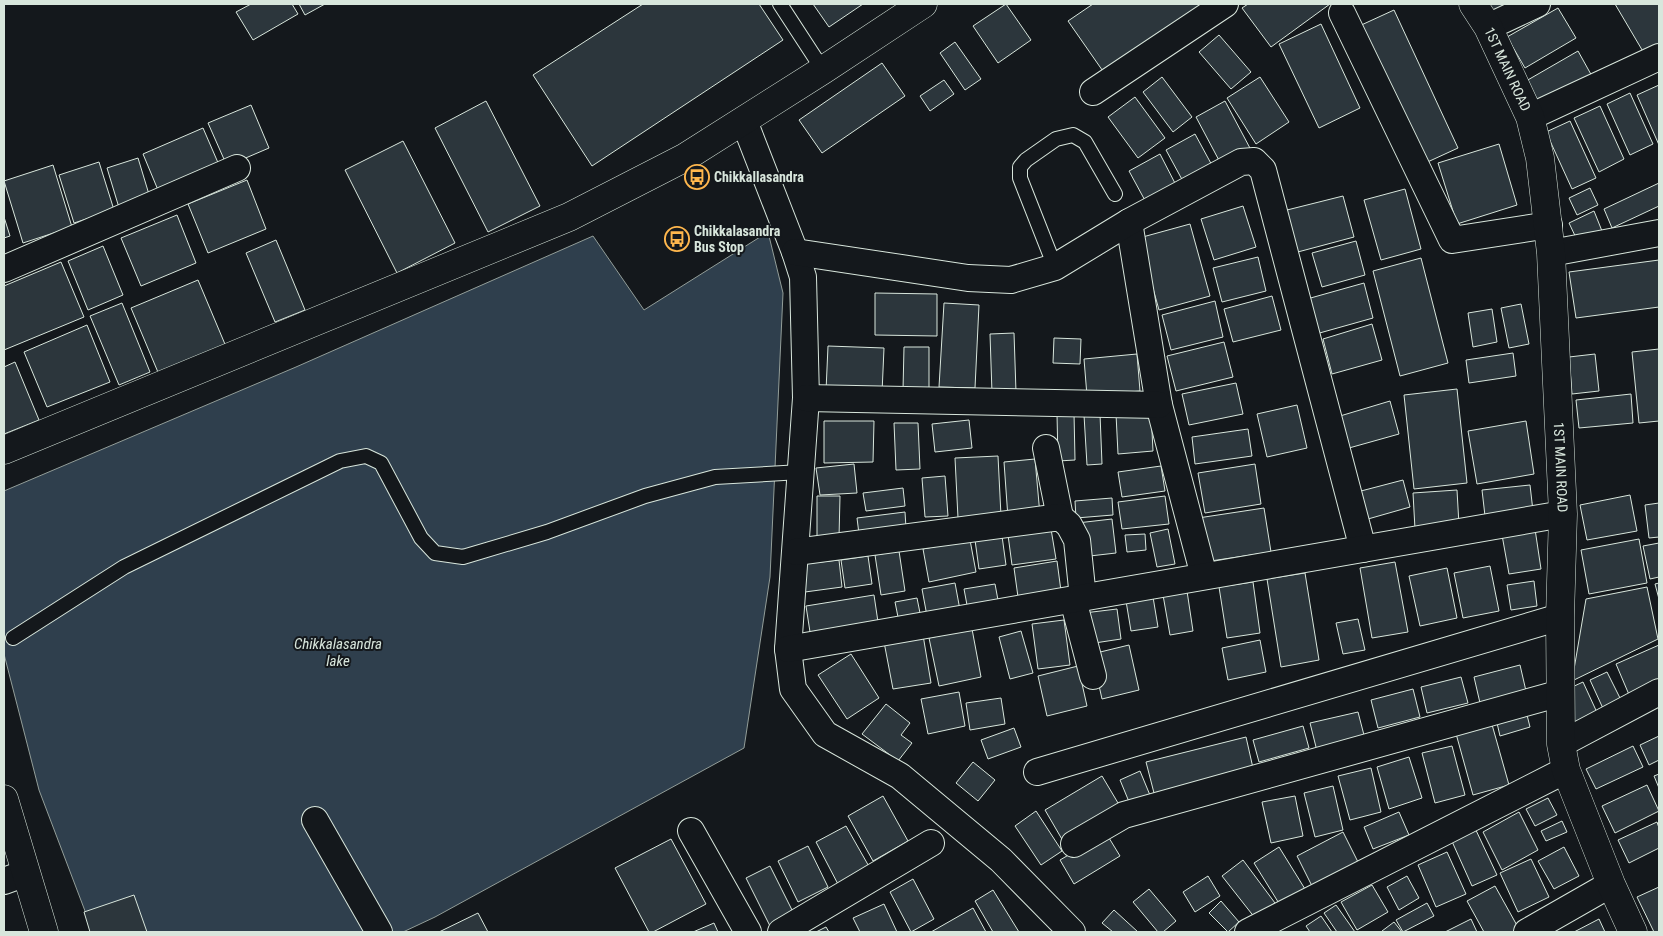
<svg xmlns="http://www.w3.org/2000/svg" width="1663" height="936" viewBox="0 0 1663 936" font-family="'Roboto Condensed',sans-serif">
<rect width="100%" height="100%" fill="#14181c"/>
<path fill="#2f3f4d" stroke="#939e99" d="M 768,232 L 783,293 L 770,577 L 744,748 L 435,917 L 403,932 L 93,932 L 39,790 L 4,654 L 4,491 L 296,367 L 593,236 L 644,310 Z"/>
<g fill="#2c363c" stroke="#d8e6dc">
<path d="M 251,4 L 292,4 L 298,14 L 253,40 L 236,12 Z"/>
<path d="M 299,4 L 325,4 L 305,15 Z"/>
<path d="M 643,4 L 759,4 L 783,40 L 592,166 L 533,75 Z"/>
<path d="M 813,4 L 863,4 L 829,27 Z"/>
<path d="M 1006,4 L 1031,40 L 998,63 L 973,26 Z"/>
<path d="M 1093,4 L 1211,4 L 1107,77 L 1068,21 Z"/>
<path d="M 1248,4 L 1330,4 L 1271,47 L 1242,8 Z"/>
<path d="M 1489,4 L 1510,4 L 1495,13 Z"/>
<path d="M 1615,4 L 1659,4 L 1659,53 L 1648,60 Z"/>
<path d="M 1558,8 L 1576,38 L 1525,68 L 1507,37 Z"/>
<path d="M 1394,10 L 1458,148 L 1421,165 L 1357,27 Z"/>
<path d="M 1321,24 L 1360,108 L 1319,128 L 1279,44 Z"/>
<path d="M 1219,35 L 1251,72 L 1231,89 L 1199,52 Z"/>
<path d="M 955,42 L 981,79 L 965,90 L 940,53 Z"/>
<path d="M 1578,51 L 1593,78 L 1542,108 L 1526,81 Z"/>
<path d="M 882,63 L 905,96 L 822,153 L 799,120 Z"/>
<path d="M 1162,77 L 1192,117 L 1173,132 L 1143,92 Z"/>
<path d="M 1260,77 L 1289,122 L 1256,144 L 1227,98 Z"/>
<path d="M 944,80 L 954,94 L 930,111 L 920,96 Z"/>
<path d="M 1659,85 L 1659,145 L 1637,95 Z"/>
<path d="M 1630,93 L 1653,144 L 1630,155 L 1607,104 Z"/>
<path d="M 1135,97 L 1165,138 L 1138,158 L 1108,117 Z"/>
<path d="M 486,101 L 540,206 L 488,232 L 435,128 Z"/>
<path d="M 1225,101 L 1251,150 L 1222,166 L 1196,117 Z"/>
<path d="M 251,105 L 269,148 L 227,166 L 208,123 Z"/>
<path d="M 1600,106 L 1624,159 L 1599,172 L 1574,118 Z"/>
<path d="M 1570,121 L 1596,178 L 1572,189 L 1546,132 Z"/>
<path d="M 203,128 L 219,165 L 158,190 L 143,154 Z"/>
<path d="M 1195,134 L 1214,169 L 1185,185 L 1166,150 Z"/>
<path d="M 403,141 L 455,243 L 397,273 L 345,170 Z"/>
<path d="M 1499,144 L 1517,205 L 1457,224 L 1438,163 Z"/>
<path d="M 1160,154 L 1178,189 L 1148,206 L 1129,171 Z"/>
<path d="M 138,158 L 151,201 L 120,211 L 107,168 Z"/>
<path d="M 99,162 L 114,210 L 74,223 L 59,175 Z"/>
<path d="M 53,165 L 72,227 L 23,243 L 4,181 Z"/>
<path d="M 247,180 L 266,229 L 208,253 L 188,204 Z"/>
<path d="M 1659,183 L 1659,206 L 1612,228 L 1604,209 Z"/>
<path d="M 1590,188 L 1598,205 L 1577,215 L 1569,198 Z"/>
<path d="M 1405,189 L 1421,249 L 1381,260 L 1364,200 Z"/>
<path d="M 1343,196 L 1354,237 L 1294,253 L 1283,211 Z"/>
<path d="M 1243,206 L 1256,247 L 1214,260 L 1201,219 Z"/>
<path d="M 1594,211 L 1602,231 L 1578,242 L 1569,223 Z"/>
<path d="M 177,215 L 196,263 L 141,286 L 121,238 Z"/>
<path d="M 4,217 L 10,236 L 4,238 Z"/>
<path d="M 1190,224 L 1210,296 L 1159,310 L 1139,238 Z"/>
<path d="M 276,240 L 305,310 L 275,322 L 246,253 Z"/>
<path d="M 1356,241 L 1365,275 L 1322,287 L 1312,253 Z"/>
<path d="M 103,246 L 123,295 L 88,310 L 68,261 Z"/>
<path d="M 1258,257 L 1266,291 L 1222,302 L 1213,268 Z"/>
<path d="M 1421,258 L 1448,363 L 1400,376 L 1373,271 Z"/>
<path d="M 1659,260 L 1659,307 L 1576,318 L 1569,272 Z"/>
<path d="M 61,262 L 84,317 L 4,350 L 4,286 Z"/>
<path d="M 198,280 L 227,349 L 160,377 L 131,308 Z"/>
<path d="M 1364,283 L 1373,318 L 1316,334 L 1307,299 Z"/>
<path d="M 875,293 L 937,294 L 937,336 L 875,335 Z"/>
<path d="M 1272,296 L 1281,330 L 1233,342 L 1224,309 Z"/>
<path d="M 1215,301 L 1223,337 L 1171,350 L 1162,315 Z"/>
<path d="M 122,303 L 150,372 L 119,385 L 90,316 Z"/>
<path d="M 944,303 L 979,305 L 975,388 L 939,387 Z"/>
<path d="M 1521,304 L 1529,344 L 1509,348 L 1501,308 Z"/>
<path d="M 1492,309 L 1497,342 L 1473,347 L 1468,313 Z"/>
<path d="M 1372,324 L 1382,360 L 1332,374 L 1323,339 Z"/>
<path d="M 87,325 L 110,382 L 47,407 L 24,352 Z"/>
<path d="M 1014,333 L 1016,392 L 992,393 L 990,334 Z"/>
<path d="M 1054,338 L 1081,339 L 1080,364 L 1053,363 Z"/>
<path d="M 1224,342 L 1233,377 L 1176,391 L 1167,356 Z"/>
<path d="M 828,346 L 884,348 L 882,393 L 826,391 Z"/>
<path d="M 904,347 L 929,347 L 929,390 L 903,390 Z"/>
<path d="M 1659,349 L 1659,421 L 1639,423 L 1632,352 Z"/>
<path d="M 1513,353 L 1516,376 L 1469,383 L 1466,360 Z"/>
<path d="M 1137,354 L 1140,391 L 1087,396 L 1084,359 Z"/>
<path d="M 1595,354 L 1599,391 L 1572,394 L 1569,357 Z"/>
<path d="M 15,362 L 39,420 L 4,434 L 4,367 Z"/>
<path d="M 1236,383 L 1243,414 L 1189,425 L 1182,394 Z"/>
<path d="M 1457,389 L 1467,483 L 1414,489 L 1404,395 Z"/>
<path d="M 1631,394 L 1633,423 L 1579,428 L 1576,400 Z"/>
<path d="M 1390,401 L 1399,434 L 1349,448 L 1340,416 Z"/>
<path d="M 1297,405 L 1307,448 L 1267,457 L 1257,414 Z"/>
<path d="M 1151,412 L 1153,451 L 1118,454 L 1116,414 Z"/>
<path d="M 1074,413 L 1075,460 L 1058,461 L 1057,414 Z"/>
<path d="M 1100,414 L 1102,464 L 1087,465 L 1084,415 Z"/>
<path d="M 969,420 L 972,448 L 935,452 L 932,424 Z"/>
<path d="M 824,421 L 874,421 L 873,462 L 824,463 Z"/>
<path d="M 1526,421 L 1534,474 L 1477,484 L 1468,431 Z"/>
<path d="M 894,423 L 918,423 L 920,469 L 896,470 Z"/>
<path d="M 1248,429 L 1252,456 L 1195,464 L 1192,437 Z"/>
<path d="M 998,456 L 1001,516 L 958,518 L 955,458 Z"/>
<path d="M 1035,459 L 1040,515 L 1008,518 L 1004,462 Z"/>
<path d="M 854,464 L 857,493 L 820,495 L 816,468 Z"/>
<path d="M 1255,464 L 1261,504 L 1205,513 L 1198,473 Z"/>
<path d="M 1161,466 L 1165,491 L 1122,497 L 1118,472 Z"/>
<path d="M 945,476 L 948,516 L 925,517 L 922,478 Z"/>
<path d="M 1403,480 L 1410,507 L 1368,519 L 1361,491 Z"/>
<path d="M 1530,485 L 1533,511 L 1485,516 L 1482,490 Z"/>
<path d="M 903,488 L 905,506 L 866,511 L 863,493 Z"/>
<path d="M 1457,490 L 1459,525 L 1415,529 L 1413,493 Z"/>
<path d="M 1630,495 L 1637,531 L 1587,540 L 1580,505 Z"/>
<path d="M 817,496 L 840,496 L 839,538 L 817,538 Z"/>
<path d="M 1165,496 L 1169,524 L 1122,529 L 1118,502 Z"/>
<path d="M 1112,498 L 1113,515 L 1076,518 L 1075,501 Z"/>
<path d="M 1659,503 L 1659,537 L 1649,538 L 1645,505 Z"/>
<path d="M 1264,508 L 1271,552 L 1204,562 L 1198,518 Z"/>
<path d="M 905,512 L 906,528 L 859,534 L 857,518 Z"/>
<path d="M 1112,519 L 1116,553 L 1081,557 L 1077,523 Z"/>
<path d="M 1051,529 L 1056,559 L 1012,565 L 1008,535 Z"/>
<path d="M 1168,529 L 1175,564 L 1157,567 L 1150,533 Z"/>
<path d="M 1535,529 L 1541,569 L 1509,574 L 1502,535 Z"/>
<path d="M 1145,534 L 1146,550 L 1127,552 L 1125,535 Z"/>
<path d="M 1002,536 L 1006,565 L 979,569 L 975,540 Z"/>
<path d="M 1639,539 L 1647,583 L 1589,594 L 1581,550 Z"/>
<path d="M 970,540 L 976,572 L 929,582 L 923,549 Z"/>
<path d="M 1659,543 L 1659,577 L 1650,579 L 1643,546 Z"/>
<path d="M 899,551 L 905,591 L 881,595 L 875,555 Z"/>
<path d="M 868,556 L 872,584 L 845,588 L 841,560 Z"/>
<path d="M 839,560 L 842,587 L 805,592 L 802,564 Z"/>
<path d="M 1057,561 L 1061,591 L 1018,597 L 1014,568 Z"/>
<path d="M 1395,562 L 1408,632 L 1372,638 L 1360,568 Z"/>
<path d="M 1490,566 L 1499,611 L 1463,618 L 1454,573 Z"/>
<path d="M 1447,568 L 1457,618 L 1420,626 L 1409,576 Z"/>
<path d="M 1305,573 L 1319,660 L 1281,667 L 1267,579 Z"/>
<path d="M 1534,581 L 1537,606 L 1511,610 L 1507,585 Z"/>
<path d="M 1253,582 L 1260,633 L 1227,638 L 1219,587 Z"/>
<path d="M 955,583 L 960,610 L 927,616 L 922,589 Z"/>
<path d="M 1659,583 L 1659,599 L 1655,584 Z"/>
<path d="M 995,584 L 998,600 L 967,605 L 964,589 Z"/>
<path d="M 1647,587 L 1658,639 L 1572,681 L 1586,599 Z"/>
<path d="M 1187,591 L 1193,631 L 1170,635 L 1163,595 Z"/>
<path d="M 874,595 L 878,622 L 810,632 L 806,606 Z"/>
<path d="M 1153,597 L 1158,627 L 1131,631 L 1126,601 Z"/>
<path d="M 917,598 L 920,613 L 898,617 L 895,602 Z"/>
<path d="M 1117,609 L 1121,639 L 1088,644 L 1084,613 Z"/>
<path d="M 1358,619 L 1365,650 L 1343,654 L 1336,623 Z"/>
<path d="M 1064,620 L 1070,665 L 1038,669 L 1032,624 Z"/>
<path d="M 972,629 L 981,677 L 939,686 L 929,638 Z"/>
<path d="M 1021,631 L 1033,673 L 1010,679 L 999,637 Z"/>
<path d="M 923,635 L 931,683 L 893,689 L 884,642 Z"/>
<path d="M 1260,640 L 1266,672 L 1228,680 L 1222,648 Z"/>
<path d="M 1129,645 L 1139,690 L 1102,699 L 1092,654 Z"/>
<path d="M 1659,645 L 1659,684 L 1630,697 L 1616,664 Z"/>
<path d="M 851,654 L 879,698 L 847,719 L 818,675 Z"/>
<path d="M 1520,665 L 1526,691 L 1480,703 L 1474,677 Z"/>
<path d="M 1078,666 L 1087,706 L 1047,716 L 1038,676 Z"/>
<path d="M 1607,672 L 1624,706 L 1606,715 L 1590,680 Z"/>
<path d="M 1461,677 L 1468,703 L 1427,713 L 1421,687 Z"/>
<path d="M 1583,682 L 1600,719 L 1571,727 L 1570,688 Z"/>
<path d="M 1413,689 L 1420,717 L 1378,728 L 1371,700 Z"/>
<path d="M 959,692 L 965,726 L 928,734 L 921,699 Z"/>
<path d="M 1001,698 L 1005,724 L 970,730 L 966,703 Z"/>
<path d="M 886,704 L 910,723 L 901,735 L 912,743 L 898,761 L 862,734 Z"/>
<path d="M 1358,712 L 1365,739 L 1317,751 L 1310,723 Z"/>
<path d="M 1527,715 L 1530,727 L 1500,736 L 1497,723 Z"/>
<path d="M 1491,721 L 1509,785 L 1473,795 L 1455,730 Z"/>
<path d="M 1303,726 L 1309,748 L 1259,762 L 1253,740 Z"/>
<path d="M 1014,728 L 1021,747 L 988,759 L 981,740 Z"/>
<path d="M 1659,736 L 1659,760 L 1649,765 L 1640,745 Z"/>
<path d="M 1246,737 L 1253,768 L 1154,793 L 1146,762 Z"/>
<path d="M 1452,746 L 1465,795 L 1435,803 L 1422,753 Z"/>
<path d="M 1633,746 L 1643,767 L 1596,789 L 1586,769 Z"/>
<path d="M 1409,757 L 1422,798 L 1389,809 L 1377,767 Z"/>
<path d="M 973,762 L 995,780 L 978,801 L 956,783 Z"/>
<path d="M 1371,768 L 1381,812 L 1350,820 L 1338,776 Z"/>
<path d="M 1140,771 L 1152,800 L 1132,809 L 1120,780 Z"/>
<path d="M 1659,774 L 1659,788 L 1654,776 Z"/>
<path d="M 1102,776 L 1121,808 L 1063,841 L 1045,810 Z"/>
<path d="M 1647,785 L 1659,811 L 1615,833 L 1602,806 Z"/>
<path d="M 1333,786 L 1343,830 L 1315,837 L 1304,793 Z"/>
<path d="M 883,796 L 908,841 L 873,861 L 848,816 Z"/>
<path d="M 1295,796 L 1303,836 L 1271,843 L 1262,802 Z"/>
<path d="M 1548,798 L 1557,815 L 1535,826 L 1526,809 Z"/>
<path d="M 1036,811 L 1062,851 L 1041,865 L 1015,826 Z"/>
<path d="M 1399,812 L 1409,835 L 1373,849 L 1364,827 Z"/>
<path d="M 1519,812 L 1538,850 L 1502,870 L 1483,832 Z"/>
<path d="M 1562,821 L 1567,832 L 1546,841 L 1541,831 Z"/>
<path d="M 1657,822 L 1659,828 L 1659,848 L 1629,863 L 1618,840 Z"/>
<path d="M 846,826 L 871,870 L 840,888 L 816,842 Z"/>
<path d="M 1474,826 L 1497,875 L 1472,886 L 1450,837 Z"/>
<path d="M 1343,832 L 1358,862 L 1312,886 L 1297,856 Z"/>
<path d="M 1106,833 L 1120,856 L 1074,884 L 1060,860 Z"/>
<path d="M 671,839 L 706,904 L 653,932 L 649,932 L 615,868 Z"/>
<path d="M 808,846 L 828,887 L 798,902 L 778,861 Z"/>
<path d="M 1279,847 L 1305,889 L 1280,905 L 1254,863 Z"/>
<path d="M 1564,847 L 1579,876 L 1554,889 L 1538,861 Z"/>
<path d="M 1447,852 L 1466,894 L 1436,907 L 1418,865 Z"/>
<path d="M 1531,859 L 1549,897 L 1518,912 L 1500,873 Z"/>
<path d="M 1243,860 L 1275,903 L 1255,918 L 1222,876 Z"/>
<path d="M 770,866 L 794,914 L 770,926 L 746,878 Z"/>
<path d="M 1208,876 L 1220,896 L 1195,912 L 1183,892 Z"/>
<path d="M 1407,876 L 1419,898 L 1399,910 L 1387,887 Z"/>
<path d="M 913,879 L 934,919 L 911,932 L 890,892 Z"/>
<path d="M 1372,885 L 1388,912 L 1357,930 L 1341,902 Z"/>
<path d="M 1495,886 L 1519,929 L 1513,932 L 1484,932 L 1467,901 Z"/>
<path d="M 1659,887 L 1659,932 L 1654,932 L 1637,897 Z"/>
<path d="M 1149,889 L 1176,921 L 1163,932 L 1158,932 L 1133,902 Z"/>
<path d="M 993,890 L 1019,932 L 993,932 L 975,901 Z"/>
<path d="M 134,895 L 147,932 L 90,932 L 84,912 Z"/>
<path d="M 1221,901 L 1239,922 L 1228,932 L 1209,913 Z"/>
<path d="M 1427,903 L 1434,916 L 1403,932 L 1396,920 Z"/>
<path d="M 884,904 L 897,932 L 860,932 L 853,918 Z"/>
<path d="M 1336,905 L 1355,932 L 1337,932 L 1324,913 Z"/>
<path d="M 973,908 L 986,932 L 931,932 Z"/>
<path d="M 1114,910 L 1138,932 L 1113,932 L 1102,923 Z"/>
<path d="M 478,913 L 488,932 L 439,932 Z"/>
<path d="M 1321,916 L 1332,932 L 1310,932 L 1306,926 Z"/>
<path d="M 1471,919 L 1477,932 L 1445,932 Z"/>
<path d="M 1599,919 L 1605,932 L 1574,932 Z"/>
<path d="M 1394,922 L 1402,932 L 1383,932 L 1382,931 Z"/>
<path d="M 714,923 L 718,932 L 693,932 Z"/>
<path d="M 826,927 L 829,932 L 816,932 Z"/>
</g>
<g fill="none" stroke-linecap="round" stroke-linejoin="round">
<defs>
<g id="service">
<path d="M 780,4 L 823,70"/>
<path d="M 1055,267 L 1020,178 L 1020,167 L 1026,160 L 1056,139 L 1073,135 L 1085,142 L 1115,194"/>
<path d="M 13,638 L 124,567 L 340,461 L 366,456 L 381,463 L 421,538 L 435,553 L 463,557 L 547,532 L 645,496 L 715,477 L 801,472"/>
</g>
<g id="minor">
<path d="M 1342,13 L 1452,240 L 1549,225"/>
<path d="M 1488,27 L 1537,4"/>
<path d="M 1093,92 L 1225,4"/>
<path d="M 1530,117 L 1659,57"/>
<path d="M 744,121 L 795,252 L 803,277 L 806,398 L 788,649 L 793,689 L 825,734 L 900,776 L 1001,860 L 1072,932"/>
<path d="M 1129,222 L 1159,405 L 1204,576"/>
<path d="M 795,252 L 968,278 L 1011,280 L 1055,267 L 1129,222 L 1241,162 L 1254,161 L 1263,170 L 1363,549"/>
<path d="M 1551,253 L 1659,233"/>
<path d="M 4,269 L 237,168"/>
<path d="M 806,398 L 1159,405"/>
<path d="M 1046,448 L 1060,517"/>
<path d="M 796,552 L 1060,517 L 1069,525 L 1077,540 L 1083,598"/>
<path d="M 1073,600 L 1093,676"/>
<path d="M 788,649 L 1563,514"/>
<path d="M 1561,744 L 1659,692"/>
<path d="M 1037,772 L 1560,617"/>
<path d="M 315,820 L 379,932"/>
<path d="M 691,831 L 748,932"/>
<path d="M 1074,844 L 1124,815 L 1561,693"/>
<path d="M 4,881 L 26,873"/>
<path d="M 781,932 L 931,843"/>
<path d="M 1248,932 L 1566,770"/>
<path d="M 1527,932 L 1611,884"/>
</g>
<g id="tertiary">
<path id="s1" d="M 1473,4 L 1488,27 L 1530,117 L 1540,158 L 1551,253 L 1563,514 L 1560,617 L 1561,744 L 1566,770 L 1611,884 L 1633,932"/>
<path d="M 4,450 L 569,217 L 684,158 L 823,70 L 923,4"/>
<path d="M 4,799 L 44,932"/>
</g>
</defs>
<use href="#service" stroke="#d8e6dc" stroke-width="16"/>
<use href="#minor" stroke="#d8e6dc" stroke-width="28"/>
<use href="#tertiary" stroke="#d8e6dc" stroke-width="29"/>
<use href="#service" stroke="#14181c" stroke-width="14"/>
<use href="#minor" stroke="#14181c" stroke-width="26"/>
<use href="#tertiary" stroke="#14181c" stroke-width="28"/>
</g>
<defs>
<symbol id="bus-ring" viewBox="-11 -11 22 22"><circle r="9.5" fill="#14181c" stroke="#ffb74d" stroke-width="1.5"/><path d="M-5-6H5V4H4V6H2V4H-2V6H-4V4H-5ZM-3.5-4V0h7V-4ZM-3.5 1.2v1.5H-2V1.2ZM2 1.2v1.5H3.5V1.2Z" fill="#ffb74d"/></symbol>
</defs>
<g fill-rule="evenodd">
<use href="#bus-ring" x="683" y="163" width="28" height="28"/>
<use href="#bus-ring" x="663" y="225" width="28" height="28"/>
</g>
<g text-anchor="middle" stroke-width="4" stroke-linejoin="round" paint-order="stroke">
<g font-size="14" fill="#d8e6dc" stroke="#14181c">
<text dy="5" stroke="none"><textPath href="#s1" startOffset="74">1ST MAIN ROAD</textPath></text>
<text dy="5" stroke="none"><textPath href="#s1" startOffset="479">1ST MAIN ROAD</textPath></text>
</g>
<g font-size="14" font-weight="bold" fill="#d8e6dc" stroke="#14181c" text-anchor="start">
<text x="714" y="182">Chikkallasandra</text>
<text x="694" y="236">Chikkalasandra<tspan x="694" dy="16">Bus Stop</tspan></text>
</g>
<g font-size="15" font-style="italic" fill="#d8e6dc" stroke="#14181c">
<text x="338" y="649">Chikkalasandra<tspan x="338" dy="17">lake</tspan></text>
</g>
</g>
<rect width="1663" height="936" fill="none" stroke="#d8e6dc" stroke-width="10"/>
</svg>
